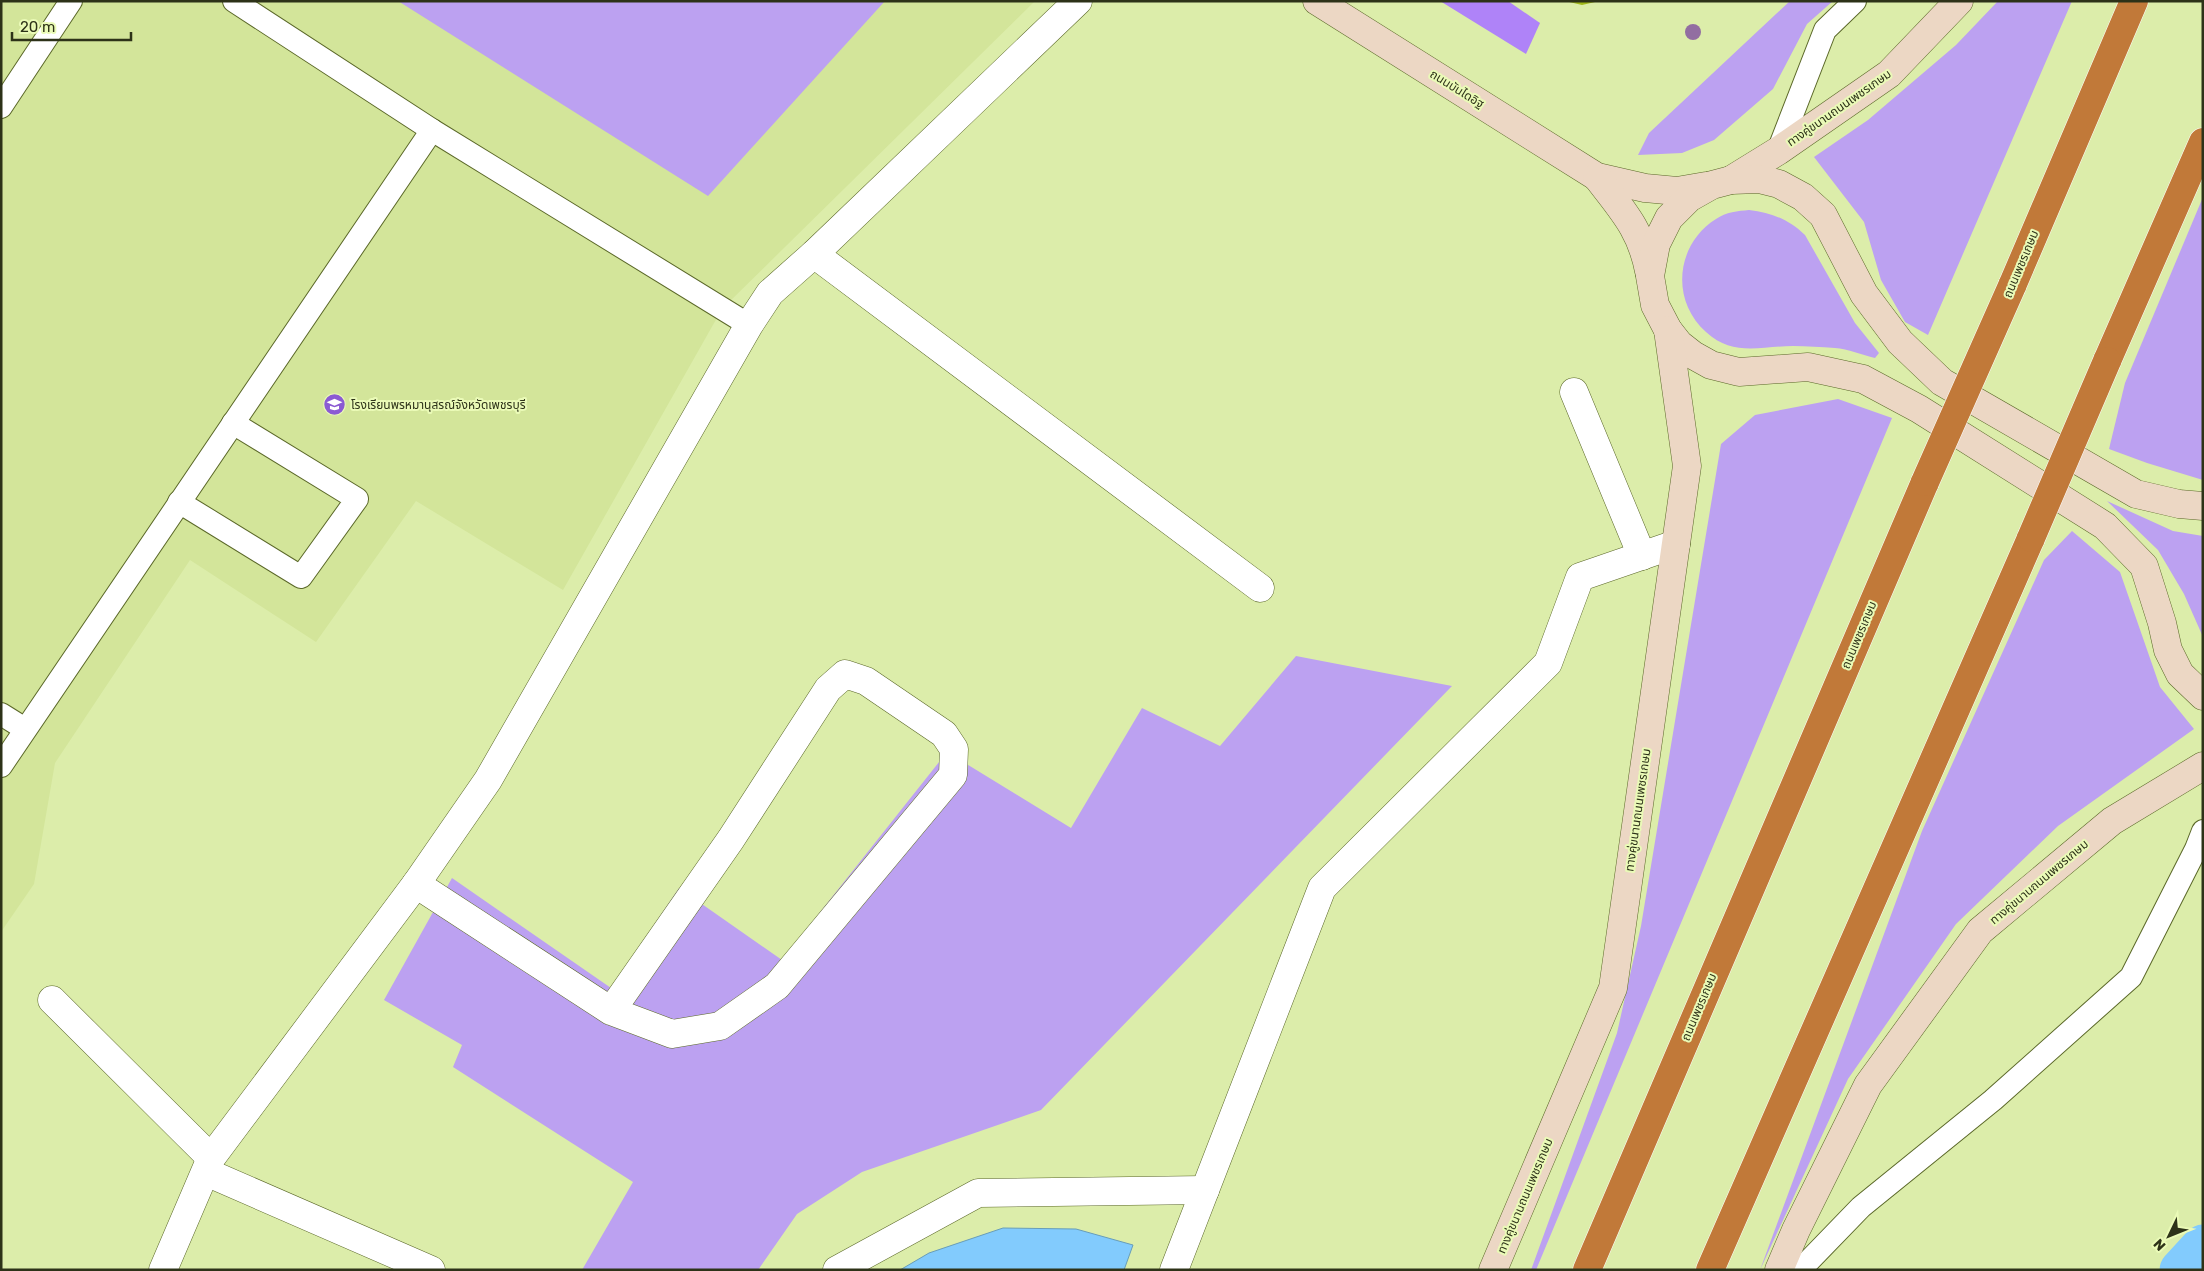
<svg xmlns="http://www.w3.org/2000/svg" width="2204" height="1271" viewBox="0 0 2204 1271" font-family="Rubik,'Noto Sans Thai',sans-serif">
<rect width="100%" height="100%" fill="#dcedaa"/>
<path fill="#d3e59a" d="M 1,1 L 1035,1 L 722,309 L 563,590 L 416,501 L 316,642 L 190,560 L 55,763 L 34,884 L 1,932 Z"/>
<g fill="#bca1f1">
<path d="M 398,1 L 885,1 L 708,196 Z"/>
<path d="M 1790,1 L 1833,1 L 1807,24 L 1773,89 L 1714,140 L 1682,153 L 1638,155 L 1649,133 Z"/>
<path d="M 1998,1 L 2072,1 L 1928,335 L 1905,322 L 1881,280 L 1864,222 L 1814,157 L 1868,120 L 1956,45 Z"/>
<path d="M 2203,197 L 2203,480 L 2147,463 L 2109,449 L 2125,383 Z"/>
<path d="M 1749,210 C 1772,213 1788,219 1805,235 L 1855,323 L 1879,353 L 1875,358 C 1862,355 1848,349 1835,348 C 1821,347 1807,346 1793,346 C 1761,346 1733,357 1706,332 C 1670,300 1676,244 1716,219 C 1726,212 1738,211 1749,210 Z"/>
<path d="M 1838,399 L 1892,418 L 1536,1270 L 1531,1270 L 1617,1033 L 1641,926 L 1721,444 L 1755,415 Z"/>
<path d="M 2107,501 L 2173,531 L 2203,536 L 2203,637 L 2184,594 L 2158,550 Z"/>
<path d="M 2072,531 L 2120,572 L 2160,687 L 2194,729 L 2058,826 L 1956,924 L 1848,1079 L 1760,1270 L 1922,831 L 2044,560 Z"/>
<path d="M 1296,656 L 1452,686 L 1041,1110 L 862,1172 L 797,1214 L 758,1270 L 582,1270 L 633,1182 L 453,1067 L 462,1045 L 384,1000 L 452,878 L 611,988 L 679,888 L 782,960 L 947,752 L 1071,828 L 1142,708 L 1220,746 Z"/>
</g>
<path fill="#af83f8" d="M 1440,1 L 1508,1 L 1540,23 L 1526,54 Z"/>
<path fill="#82cbfd" stroke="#689db8" d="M 1003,1228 L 1076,1229 L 1133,1245 L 1124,1270 L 900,1270 L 929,1253 Z"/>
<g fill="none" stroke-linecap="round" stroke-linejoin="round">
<path stroke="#82cbfd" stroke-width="41" d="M 2180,1270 L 2203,1245"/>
</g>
<path fill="#a0b919" d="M 1565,1 L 1595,1 L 1595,2 L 1582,5 Z"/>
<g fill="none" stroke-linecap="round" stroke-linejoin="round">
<defs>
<g id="lane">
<path d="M 234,1 L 432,130 L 749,325"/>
<path d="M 1,107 L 71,1"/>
<path d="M 1778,151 L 1825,30 L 1855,1"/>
<path d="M 179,502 L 301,577 L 357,499 L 233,423"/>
<path d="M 1,714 L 25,729"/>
<path d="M 1,766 L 432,130"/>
<path d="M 1800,1270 L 1861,1207 L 1993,1100 L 2131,977 L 2196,849 L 2203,831"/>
</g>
<g id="street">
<path d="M 814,254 L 1260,588"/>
<path d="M 1574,392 L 1642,556"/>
<path d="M 416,884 L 611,1011 L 672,1034 L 720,1026 L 777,986 L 953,775 L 954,749 L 944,734 L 866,681 L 845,674 L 828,689 L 731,839 L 611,1011"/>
<path d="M 52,1000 L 211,1158"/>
<path d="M 206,1172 L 431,1270"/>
<path d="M 163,1270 L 211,1158 L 416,884 L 488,780 L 749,325 L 770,293 L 814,254 L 1078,1"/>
<path d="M 837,1270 L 978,1193 L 1205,1190"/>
<path d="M 1174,1270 L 1322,888 L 1548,663 L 1580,577 L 1676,544"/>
</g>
<g id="secondary">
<path d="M 1317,1 L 1597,177 L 1645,188 L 1677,191 L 1706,186"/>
<path d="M 1597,177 C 1622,210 1641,229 1649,271"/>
<path d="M 1731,180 L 1778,151 L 1889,74 L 1959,1"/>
<path d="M 2203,506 L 2179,504 L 2136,494 L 1942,382 L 1900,342 L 1864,294 L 1823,215 L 1803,197 L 1779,184 L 1759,179 L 1731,180 L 1712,185 L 1689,198 L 1669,218 L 1656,244 L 1650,276 L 1655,305 L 1668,330 L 1679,344 L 1693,355 L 1711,365 L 1739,372 L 1808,367 L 1863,379 L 1919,409 L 2105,526 L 2144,566 L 2162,623 L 2168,650 L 2180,674 L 2203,696"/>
<path d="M 1493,1270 L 1613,988 L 1687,466 L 1668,330"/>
<path d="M 1779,1270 L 1796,1230 L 1868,1085 L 1980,931 L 2112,821 L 2203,766"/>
</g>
<g id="highway">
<path d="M 2012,286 L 2134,1"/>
<path d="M 2107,361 L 2203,142"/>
<path d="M 1587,1270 L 1925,482"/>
<path d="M 1710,1270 L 2031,538"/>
</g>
</defs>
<use href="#lane" stroke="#5b6829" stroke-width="24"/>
<use href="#street" stroke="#5b6829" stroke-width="29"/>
<use href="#secondary" stroke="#5b6829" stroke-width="29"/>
<use href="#highway" stroke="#fff" stroke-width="29"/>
<use href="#lane" stroke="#fff" stroke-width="22"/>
<use href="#street" stroke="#fff" stroke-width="28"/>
<use href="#secondary" stroke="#ecd7c4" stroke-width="28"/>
<use href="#highway" stroke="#c17939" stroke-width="28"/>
<defs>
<g id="highway-bridge">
<path d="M 1925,482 L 2012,286"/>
<path d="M 2031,538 L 2107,361"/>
</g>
</defs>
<use href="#highway-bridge" stroke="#fff" stroke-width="29" stroke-linecap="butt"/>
<use href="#highway-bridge" stroke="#c17939" stroke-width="28"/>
</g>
<circle fill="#926ea1" cx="1693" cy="32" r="8"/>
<defs>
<symbol id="school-disc" viewBox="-11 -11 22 22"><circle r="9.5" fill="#8b5ad3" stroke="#eafab7"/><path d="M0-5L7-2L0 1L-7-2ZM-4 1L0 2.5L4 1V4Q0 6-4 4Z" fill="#fff"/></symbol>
</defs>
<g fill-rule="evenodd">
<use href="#school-disc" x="322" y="392" width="25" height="25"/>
</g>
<g text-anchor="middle" stroke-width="4" stroke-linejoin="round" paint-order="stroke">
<g font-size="12" fill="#2d3218" stroke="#eafab7">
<text transform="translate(1457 89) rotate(32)" y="4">ถนนบันไดอิฐ</text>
<text transform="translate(1839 108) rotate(-35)" y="4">ทางคู่ขนานถนนเพชรเกษม</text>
<text transform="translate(2021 264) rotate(-67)" y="4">ถนนเพชรเกษม</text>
<text transform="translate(1859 635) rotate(-67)" y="4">ถนนเพชรเกษม</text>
<text transform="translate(1638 810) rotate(-82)" y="4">ทางคู่ขนานถนนเพชรเกษม</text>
<text transform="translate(2039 882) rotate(-40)" y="4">ทางคู่ขนานถนนเพชรเกษม</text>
<text transform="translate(1699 1007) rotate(-67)" y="4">ถนนเพชรเกษม</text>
<text transform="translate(1525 1196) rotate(-67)" y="4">ทางคู่ขนานถนนเพชรเกษม</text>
</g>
<g font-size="12" fill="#2d3218" stroke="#eafab7" text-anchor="start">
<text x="351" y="409">โรงเรียนพรหมานุสรณ์จังหวัดเพชรบุรี</text>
</g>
</g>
<rect width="2204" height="1271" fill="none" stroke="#2d3218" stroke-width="5"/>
<g transform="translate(2169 1236) rotate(227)" stroke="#eafab7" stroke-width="4" paint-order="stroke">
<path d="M0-4L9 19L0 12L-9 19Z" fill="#2d3218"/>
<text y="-8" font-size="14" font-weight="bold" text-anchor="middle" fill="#2d3218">N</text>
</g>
<path d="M12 32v8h119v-8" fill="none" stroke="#2d3218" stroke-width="2.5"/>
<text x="20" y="32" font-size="15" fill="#2d3218" stroke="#eafab7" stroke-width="4" paint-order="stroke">20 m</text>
</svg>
